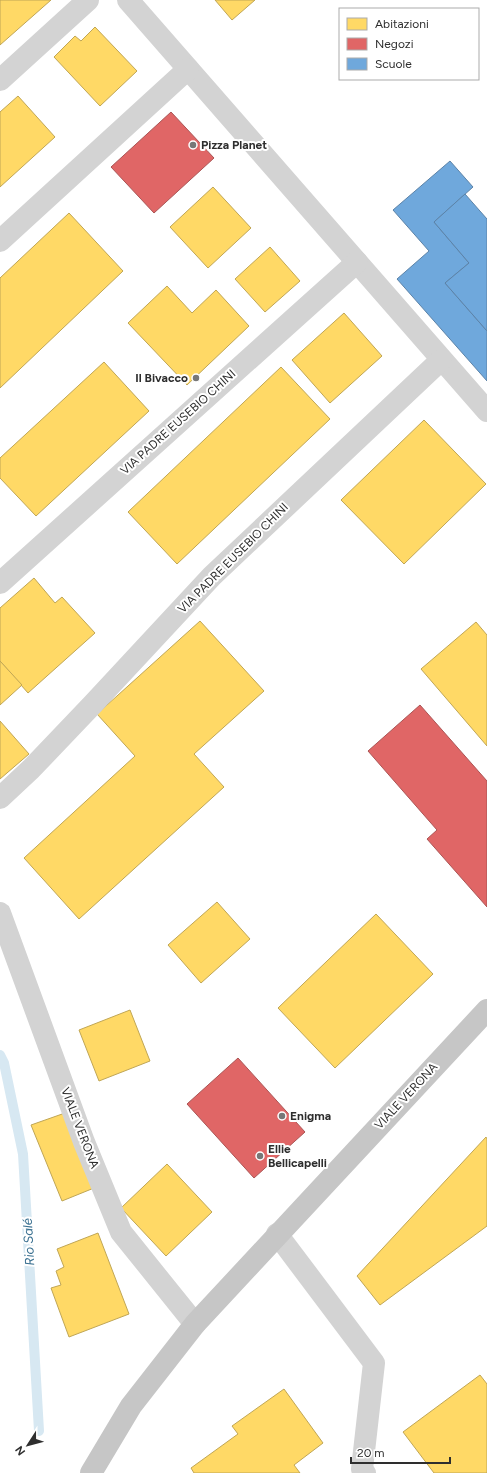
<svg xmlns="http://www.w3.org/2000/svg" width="487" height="1473" viewBox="0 0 487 1473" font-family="Figtree,sans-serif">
<rect width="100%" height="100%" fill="#fff"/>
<g fill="#ffd966" stroke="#c0a655">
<path d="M 0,0 L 51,0 L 0,45 Z"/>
<path d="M 215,0 L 255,0 L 232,20 Z"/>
<path d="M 95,27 L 137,71 L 100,106 L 54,57 L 75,36 L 81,41 Z"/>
<path d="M 18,96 L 55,137 L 0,187 L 0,112 Z"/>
<path d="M 213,187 L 251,228 L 208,268 L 170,227 Z"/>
<path d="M 69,213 L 123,271 L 0,388 L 0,278 Z"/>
<path d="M 270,247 L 300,281 L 265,312 L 235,279 Z"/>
<path d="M 167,286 L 192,313 L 216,290 L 249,326 L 187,385 L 128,323 Z"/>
<path d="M 344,313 L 382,356 L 330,403 L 292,360 Z"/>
<path d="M 104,362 L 149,411 L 36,516 L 0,478 L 0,458 Z"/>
<path d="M 281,367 L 330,419 L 177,564 L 128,512 Z"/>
<path d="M 424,420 L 486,484 L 404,564 L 341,500 Z"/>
<path d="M 34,578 L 55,603 L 62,597 L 95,633 L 28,693 L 0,661 L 0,608 Z"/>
<path d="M 200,621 L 264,691 L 194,754 L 224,787 L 79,919 L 24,858 L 135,756 L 97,714 Z"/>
<path d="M 476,622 L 487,635 L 487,746 L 421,669 Z"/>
<path d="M 0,661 L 22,685 L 0,705 Z"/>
<path d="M 0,721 L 29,754 L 0,779 Z"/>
<path d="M 217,902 L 250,939 L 201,983 L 168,945 Z"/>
<path d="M 376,914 L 433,974 L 335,1068 L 278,1008 Z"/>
<path d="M 130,1010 L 150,1061 L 99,1081 L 79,1030 Z"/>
<path d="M 65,1113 L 94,1188 L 62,1201 L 31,1125 Z"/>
<path d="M 486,1137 L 487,1139 L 487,1226 L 380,1305 L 357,1276 Z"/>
<path d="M 167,1164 L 212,1212 L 166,1256 L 121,1208 Z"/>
<path d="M 98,1233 L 129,1314 L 69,1337 L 51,1288 L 61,1285 L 56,1271 L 64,1267 L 57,1249 Z"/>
<path d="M 480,1375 L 487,1384 L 487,1473 L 434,1473 L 403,1432 Z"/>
<path d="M 284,1389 L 323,1443 L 294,1465 L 300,1473 L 194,1473 L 191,1468 L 238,1434 L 232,1426 Z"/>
</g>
<g fill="#e06666" stroke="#ab5555">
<path d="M 171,112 L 214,158 L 154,213 L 111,167 Z"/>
<path d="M 420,705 L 487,781 L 487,907 L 427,839 L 437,830 L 368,751 Z"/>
<path d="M 238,1058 L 305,1132 L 254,1178 L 187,1104 Z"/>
</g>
<g fill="#6fa8dc" stroke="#5c83a8">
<path d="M 450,161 L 473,187 L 434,222 L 469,263 L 445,283 L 487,331 L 487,381 L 397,279 L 429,251 L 393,210 Z"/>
<path d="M 465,194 L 487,219 L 487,331 L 445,283 L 469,263 L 434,222 Z"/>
</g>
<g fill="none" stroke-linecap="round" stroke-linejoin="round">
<path stroke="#d7e8f2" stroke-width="10" d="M 0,1055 L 4,1063 L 23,1154 L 39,1431"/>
<g stroke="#d3d3d3" stroke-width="22">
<path d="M 128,0 L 487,411"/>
<path d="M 0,80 L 88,0"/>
<path d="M 0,241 L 188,69"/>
<path d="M 0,583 L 357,262"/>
<path d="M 0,798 L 31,769 L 93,704 L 212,576 L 441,360"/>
<path d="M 0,913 L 84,1142 L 121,1232 L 195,1324"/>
<path d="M 277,1234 L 374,1363 L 362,1469 L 365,1473"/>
</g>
<path stroke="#c6c6c6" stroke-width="22" d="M 91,1473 L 131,1406 L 195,1324 L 487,1010"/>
</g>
<g fill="#777" stroke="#fff" stroke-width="1.5">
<circle cx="193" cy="145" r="4"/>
<circle cx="196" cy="378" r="4"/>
<circle cx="282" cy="1116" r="4"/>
<circle cx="260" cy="1156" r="4"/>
</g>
<g text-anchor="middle" stroke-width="4" stroke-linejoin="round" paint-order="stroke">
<g font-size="12" font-weight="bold" fill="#2e2e2e" stroke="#fff" text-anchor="start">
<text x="201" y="149">Pizza Planet</text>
<text x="188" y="382" text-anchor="end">Il Bivacco</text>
<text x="290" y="1120">Enigma</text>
<text x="268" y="1153">Ellie<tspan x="268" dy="14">Bellicapelli</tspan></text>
</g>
<g font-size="12" fill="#2e2e2e" stroke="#fff">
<text transform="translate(178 422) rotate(-42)" y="4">VIA PADRE EUSEBIO CHINI</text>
<text transform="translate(233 558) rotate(-45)" y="4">VIA PADRE EUSEBIO CHINI</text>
<text transform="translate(406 1096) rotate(-47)" y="4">VIALE VERONA</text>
<text transform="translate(80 1128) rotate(69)" y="4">VIALE VERONA</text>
</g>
<g font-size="13" font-style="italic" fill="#3b7191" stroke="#fff">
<text transform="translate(28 1242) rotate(-93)" y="5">Rio Salé</text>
</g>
</g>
<rect x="339" y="8" width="140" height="72" fill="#ffffff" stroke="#ababab"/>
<rect x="347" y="18" width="20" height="12" fill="#ffd966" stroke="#ababab"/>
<text x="375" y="28" font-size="12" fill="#2e2e2e">Abitazioni</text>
<rect x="347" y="38" width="20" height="12" fill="#e06666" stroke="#ababab"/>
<text x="375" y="48" font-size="12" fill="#2e2e2e">Negozi</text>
<rect x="347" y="58" width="20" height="12" fill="#6fa8dc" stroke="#ababab"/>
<text x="375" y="68" font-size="12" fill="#2e2e2e">Scuole</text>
<g transform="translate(28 1445) rotate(234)" stroke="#ffffff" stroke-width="3" paint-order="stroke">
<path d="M0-3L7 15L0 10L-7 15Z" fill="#2e2e2e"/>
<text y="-6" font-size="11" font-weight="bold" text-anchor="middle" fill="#2e2e2e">N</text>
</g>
<path d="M351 1457v6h99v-6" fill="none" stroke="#2e2e2e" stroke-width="2"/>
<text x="357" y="1457" font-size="12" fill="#2e2e2e" stroke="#ffffff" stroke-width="3" paint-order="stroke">20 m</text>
</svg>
